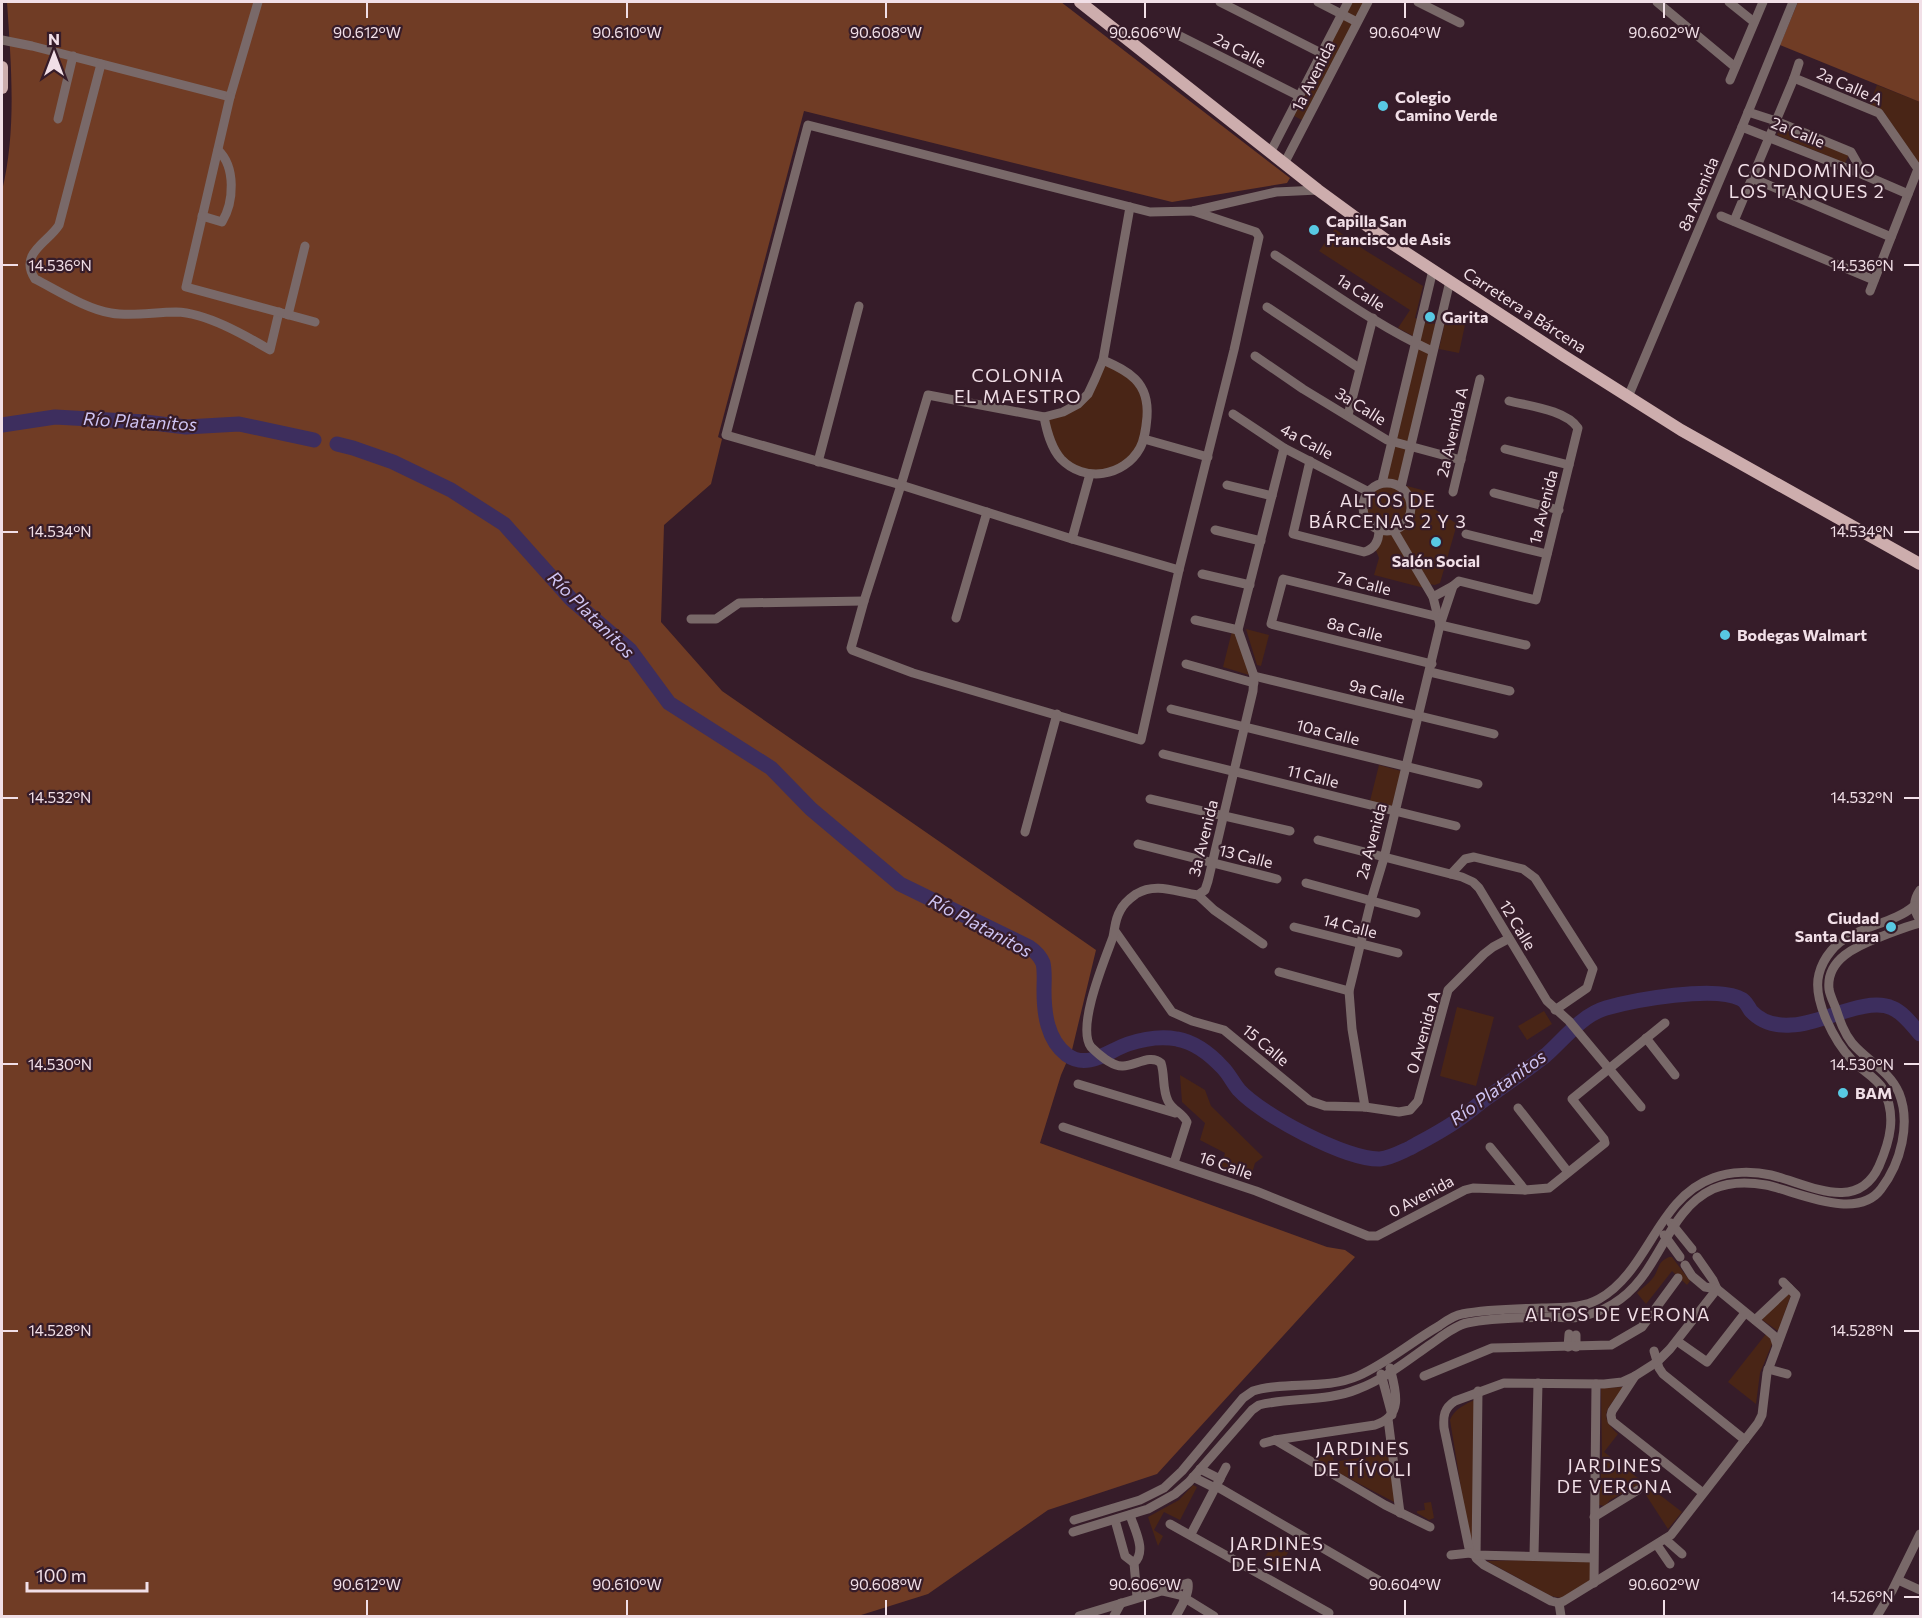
<svg xmlns="http://www.w3.org/2000/svg" width="1922" height="1618" viewBox="0 0 1922 1618" font-family="Commissioner,sans-serif">
<rect width="100%" height="100%" fill="#361c29"/>
<g fill="#492516">
<path d="M 1348,2 L 1368,2 L 1306,122 L 1290,114 Z"/>
<path d="M 1877,85 L 1920,102 L 1920,166 L 1883,111 L 1869,105 Z"/>
<path d="M 1780,127 L 1849,155 L 1845,163 L 1777,135 Z"/>
<path d="M 1335,229 L 1363,249 L 1423,286 L 1415,318 L 1419,319 L 1413,336 L 1398,328 L 1410,310 L 1319,251 Z"/>
<path d="M 1447,313 L 1466,320 L 1459,353 L 1439,349 Z"/>
<path d="M 1421,320 L 1439,325 L 1401,487 C 1408,494 1413,502 1411,512 C 1402,557 1329,513 1382,483 Z"/>
<path d="M 1103,360 L 1142,388 L 1146,426 L 1132,460 L 1090,474 L 1062,460 L 1044,417 L 1078,404 Z"/>
<path d="M 1403,485 L 1426,491 L 1431,496 L 1427,504 L 1457,524 L 1440,583 L 1435,585 L 1428,584 L 1397,532 C 1409,524 1417,512 1411,497 C 1409,493 1405,489 1403,485 Z"/>
<path d="M 1381,532 L 1393,532 L 1424,588 L 1374,575 L 1379,558 L 1375,548 Z"/>
<path d="M 1246,629 L 1269,635 L 1261,666 L 1257,665 Z"/>
<path d="M 1232,631 L 1237,632 L 1249,675 L 1223,667 Z"/>
<path d="M 1379,765 L 1401,771 L 1392,806 L 1370,801 Z"/>
<path d="M 1457,1007 L 1494,1017 L 1476,1086 L 1440,1076 Z"/>
<path d="M 1544,1011 L 1552,1024 L 1527,1040 L 1518,1026 Z"/>
<path d="M 1180,1075 L 1205,1090 L 1211,1106 L 1263,1157 L 1255,1163 L 1250,1180 L 1220,1171 L 1225,1153 L 1200,1140 L 1205,1123 L 1182,1102 Z"/>
<path d="M 1669,1257 L 1672,1257 L 1690,1281 L 1687,1285 L 1672,1271 L 1646,1304 L 1637,1293 C 1642,1288 1651,1282 1655,1275 C 1659,1267 1659,1261 1669,1257 Z"/>
<path d="M 1789,1293 L 1791,1295 L 1778,1331 L 1761,1319 Z"/>
<path d="M 1766,1334 L 1772,1340 L 1772,1344 L 1760,1373 L 1756,1404 L 1728,1382 Z"/>
<path d="M 1622,1387 L 1623,1388 C 1609,1408 1596,1414 1618,1434 L 1604,1452 L 1682,1512 L 1668,1529 L 1644,1492 L 1644,1489 L 1638,1485 L 1610,1500 L 1605,1506 L 1599,1505 L 1602,1455 L 1601,1390 L 1601,1388 Z"/>
<path d="M 1476,1399 L 1472,1539 L 1469,1537 L 1450,1420 C 1454,1409 1466,1404 1476,1399 Z"/>
<path d="M 1388,1453 L 1396,1501 L 1394,1502 L 1337,1472 L 1340,1466 L 1331,1461 L 1328,1466 L 1312,1457 L 1332,1454 L 1334,1462 Z"/>
<path d="M 1193,1485 L 1197,1487 L 1180,1520 L 1164,1512 L 1154,1530 L 1163,1536 L 1158,1546 L 1148,1517 L 1179,1500 Z"/>
<path d="M 1431,1502 L 1434,1518 L 1429,1520 L 1417,1513 L 1417,1511 L 1425,1510 L 1424,1503 Z"/>
<path d="M 1276,1537 L 1292,1546 L 1278,1569 L 1263,1561 Z"/>
<path d="M 1524,1560 L 1590,1562 L 1590,1581 L 1561,1598 L 1551,1596 L 1487,1561 Z"/>
</g>
<g fill="#703c25">
<path d="M 7,2 L 1061,2 L 1290,178 L 1287,183 L 1172,202 L 804,111 L 718,437 L 722,439 L 711,484 L 664,525 L 661,622 L 722,691 L 1096,950 L 1072,1050 L 1061,1075 L 1040,1143 L 1327,1247 L 1345,1250 L 1355,1257 L 1157,1474 L 1048,1510 L 928,1594 L 858,1616 L 2,1616 L 2,191 C 17,130 11,63 7,2 Z"/>
<path d="M 1798,2 L 1920,2 L 1920,102 L 1780,45 Z"/>
</g>
<g fill="none" stroke-linecap="round" stroke-linejoin="round">
<g stroke="#3d2e5e" stroke-width="15">
<path d="M 2,425 L 55,417 L 145,422 L 186,427 L 239,424 L 314,440"/>
<path d="M 337,444 L 353,448 L 393,462 L 451,490 L 504,524 L 571,599 L 630,650 L 669,703 L 771,768 L 811,809 L 900,884 L 1029,947 C 1035,951 1040,956 1043,963 C 1045,971 1044,982 1044,990 C 1044,1013 1047,1040 1067,1055 C 1088,1070 1108,1051 1128,1044 C 1143,1039 1162,1036 1177,1039 C 1194,1042 1211,1055 1223,1068 C 1229,1074 1233,1083 1239,1090 C 1262,1115 1346,1160 1380,1159 C 1391,1158 1401,1152 1410,1148 C 1428,1138 1446,1129 1462,1117 C 1471,1111 1479,1103 1488,1097 C 1508,1083 1527,1070 1546,1055 C 1564,1039 1582,1015 1606,1008 C 1634,1000 1715,985 1741,999 C 1746,1001 1748,1007 1751,1011 C 1762,1023 1776,1026 1791,1025 C 1819,1025 1866,996 1892,1008 C 1904,1013 1912,1025 1920,1034"/>
</g>
<g stroke="#796969" stroke-width="9">
<path d="M 1220,2 L 1321,53"/>
<path d="M 1318,2 L 1357,22"/>
<path d="M 1418,2 L 1460,23"/>
<path d="M 1657,2 L 1735,67"/>
<path d="M 1729,2 L 1754,22"/>
<path d="M 1168,30 L 1299,96"/>
<path d="M 2,40 L 32,46 L 230,97 L 258,2"/>
<path d="M 1799,63 L 1794,78 L 1879,113 L 1918,169 L 1870,291"/>
<path d="M 101,64 L 59,225 C 49,242 18,253 35,279 C 57,290 86,309 111,313 C 132,317 154,312 176,312 C 206,313 243,334 270,350 L 279,312"/>
<path d="M 1730,80 L 1763,2"/>
<path d="M 230,97 L 186,287 L 315,322"/>
<path d="M 1748,112 L 1776,121 L 1851,152 L 1864,175"/>
<path d="M 58,119 L 73,56"/>
<path d="M 1742,127 L 1864,175 L 1908,194"/>
<path d="M 1270,153 L 1348,2"/>
<path d="M 1284,164 L 1368,2"/>
<path d="M 1752,178 L 1891,237"/>
<path d="M 1130,207 L 1103,360 L 1095,379 L 1088,394 L 1078,404 L 1063,412 L 1044,417 L 928,395 L 901,485 L 864,601 L 851,648 L 852,650 L 913,673 L 1141,740 L 1179,570 L 1234,350 L 1259,237 L 1256,232 L 1193,211"/>
<path d="M 202,216 L 222,222 C 234,202 236,167 218,150"/>
<path d="M 1721,216 L 1874,280"/>
<path d="M 1734,221 L 1794,78"/>
<path d="M 1275,255 C 1326,288 1377,326 1432,351"/>
<path d="M 1267,307 L 1359,368"/>
<path d="M 288,315 L 305,246"/>
<path d="M 1255,356 L 1303,389 L 1387,440 L 1461,460"/>
<path d="M 1628,397 L 1742,127 L 1793,2"/>
<path d="M 1233,414 L 1284,448 L 1369,492"/>
<path d="M 1348,415 L 1373,318"/>
<path d="M 1044,417 C 1047,432 1051,448 1061,459 C 1084,483 1124,477 1140,448 C 1145,439 1146,428 1147,417 C 1148,403 1145,389 1135,379 C 1126,370 1114,365 1103,360"/>
<path d="M 1144,439 L 1208,457"/>
<path d="M 1505,449 L 1569,465"/>
<path d="M 1310,461 L 1293,534 L 1364,552 C 1375,549 1379,541 1379,530"/>
<path d="M 818,462 L 859,306"/>
<circle cx="1387" cy="507" r="24"/>
<path d="M 1382,483 L 1433,270"/>
<path d="M 1227,485 L 1272,496"/>
<path d="M 1401,487 L 1450,281"/>
<path d="M 1453,492 L 1480,379"/>
<path d="M 1494,493 L 1559,510"/>
<path d="M 1215,530 L 1261,541"/>
<path d="M 1394,531 L 1433,597 L 1440,625 L 1526,645"/>
<path d="M 1466,534 L 1547,554"/>
<path d="M 1072,539 L 1090,474"/>
<path d="M 1179,570 L 1072,539 L 901,485 L 726,435 L 808,125 L 1150,212 L 1193,211 L 1276,192 L 1318,190"/>
<path d="M 1202,574 L 1250,585"/>
<path d="M 1433,597 L 1453,586 L 1459,581 L 1536,600 L 1578,428 C 1566,410 1529,406 1509,401"/>
<path d="M 956,618 L 987,512"/>
<path d="M 691,619 L 716,619 L 739,603 L 864,601"/>
<path d="M 1195,620 L 1238,630"/>
<path d="M 1186,664 L 1254,683"/>
<path d="M 1432,664 L 1271,624 L 1283,579 L 1439,617"/>
<path d="M 1430,672 L 1510,691"/>
<path d="M 1254,676 L 1494,734"/>
<path d="M 1171,709 L 1478,784"/>
<path d="M 1163,754 L 1456,826"/>
<path d="M 1150,799 L 1290,831"/>
<path d="M 1025,832 L 1057,714"/>
<path d="M 1318,840 L 1462,877 L 1473,882 L 1479,888 L 1547,1001 L 1569,1021 L 1641,1107"/>
<path d="M 1138,844 L 1277,879"/>
<path d="M 1451,874 L 1465,859 L 1474,857 L 1523,869 L 1535,878 L 1593,969 L 1587,988 L 1555,1010"/>
<path d="M 1306,883 L 1416,913"/>
<path d="M 1920,890 C 1913,900 1913,910 1920,920"/>
<path d="M 1198,895 L 1214,910 L 1263,944"/>
<path d="M 1294,927 L 1398,953"/>
<path d="M 1115,931 L 1172,1012 L 1192,1021 L 1224,1030 L 1310,1101 L 1325,1106 L 1365,1107 L 1399,1112 L 1410,1110 L 1418,1101 L 1448,990 L 1484,954 L 1493,947 L 1508,939"/>
<path d="M 1279,972 L 1349,991"/>
<path d="M 1646,1038 L 1675,1075"/>
<path d="M 1078,1084 L 1175,1113"/>
<path d="M 1365,1107 L 1352,1029 L 1349,991 L 1371,901 L 1384,858 L 1440,625 L 1453,586"/>
<path d="M 1518,1108 L 1568,1172"/>
<path d="M 1063,1127 L 1256,1191 L 1368,1236 L 1377,1236 L 1465,1190 L 1473,1188 L 1525,1190 L 1549,1188 L 1605,1143 L 1604,1139 L 1572,1099 L 1665,1023"/>
<path d="M 1490,1147 L 1525,1190"/>
<path d="M 1174,1163 L 1187,1122 C 1183,1113 1172,1110 1168,1101 C 1162,1089 1165,1075 1161,1063 C 1150,1053 1134,1067 1122,1066 C 1112,1066 1098,1054 1091,1047 C 1076,1027 1105,959 1113,937 C 1115,928 1115,919 1120,911 C 1123,904 1129,899 1136,894 C 1156,882 1176,892 1198,895 L 1205,890 L 1208,881 L 1253,691 L 1254,676 L 1238,630 L 1284,448"/>
<path d="M 1671,1223 L 1692,1249"/>
<path d="M 1664,1235 L 1680,1257"/>
<path d="M 1697,1257 L 1713,1280 L 1717,1289"/>
<path d="M 1685,1265 L 1692,1276 L 1705,1287 L 1717,1289 L 1767,1330 L 1774,1336 L 1777,1345"/>
<path d="M 1755,1320 L 1789,1288"/>
<path d="M 1677,1341 L 1707,1362 L 1745,1313"/>
<path d="M 1568,1347 L 1569,1334"/>
<path d="M 1576,1347 L 1576,1335"/>
<path d="M 1654,1351 L 1659,1368 L 1663,1374 L 1745,1440"/>
<path d="M 1768,1369 L 1787,1374"/>
<path d="M 1381,1374 L 1392,1415"/>
<path d="M 1424,1376 L 1492,1348 L 1611,1345 L 1642,1327 L 1678,1278"/>
<path d="M 1635,1376 L 1612,1411 L 1611,1415 L 1612,1421 L 1703,1493"/>
<path d="M 1478,1391 L 1476,1558 L 1484,1565 L 1551,1601 L 1559,1603 L 1564,1601 L 1671,1535 L 1758,1423 L 1762,1415 L 1767,1373 L 1796,1295 L 1783,1282"/>
<path d="M 1388,1419 L 1400,1513"/>
<path d="M 1275,1440 L 1375,1425 C 1404,1416 1396,1391 1390,1368"/>
<path d="M 1264,1443 L 1275,1440 L 1385,1505 L 1430,1527"/>
<path d="M 1200,1469 L 1220,1479"/>
<path d="M 1193,1477 L 1215,1488"/>
<path d="M 1216,1486 L 1383,1583"/>
<path d="M 1130,1515 C 1135,1531 1147,1551 1134,1563 L 1137,1597"/>
<path d="M 1594,1517 L 1638,1490"/>
<path d="M 1074,1520 L 1140,1500 L 1164,1488 L 1182,1471 L 1243,1398 L 1253,1391 C 1283,1381 1327,1390 1358,1376 C 1387,1363 1411,1342 1439,1326 C 1446,1321 1454,1315 1462,1314 C 1488,1309 1515,1309 1542,1308 C 1561,1307 1581,1309 1599,1299 C 1649,1271 1657,1198 1713,1178 C 1731,1171 1753,1171 1771,1175 C 1808,1184 1857,1214 1879,1166 C 1890,1141 1897,1115 1883,1089 C 1876,1077 1862,1071 1852,1060 C 1835,1042 1812,1000 1819,974 C 1821,966 1826,957 1831,951 C 1851,926 1891,926 1914,906"/>
<path d="M 1115,1520 L 1125,1556 L 1134,1563"/>
<path d="M 1170,1524 L 1329,1613"/>
<path d="M 1073,1532 L 1148,1509 L 1175,1494 L 1189,1482 L 1252,1410 L 1259,1405 C 1291,1397 1327,1402 1358,1389 C 1385,1379 1408,1360 1431,1344 C 1441,1337 1454,1326 1467,1323 C 1495,1317 1524,1318 1552,1317 C 1561,1317 1570,1319 1579,1317 C 1590,1315 1603,1310 1613,1304 C 1660,1277 1664,1212 1713,1189 C 1729,1182 1749,1182 1766,1185 C 1796,1191 1857,1222 1881,1189 C 1901,1163 1911,1123 1899,1093 C 1889,1070 1867,1061 1852,1043 C 1844,1033 1840,1021 1836,1009 C 1834,1003 1830,996 1829,989 C 1826,959 1857,946 1880,937 C 1893,932 1907,926 1920,923"/>
<path d="M 1191,1534 L 1226,1467"/>
<path d="M 1665,1539 L 1682,1554"/>
<path d="M 1657,1545 L 1670,1564"/>
<path d="M 1470,1553 L 1444,1428 C 1443,1416 1444,1408 1455,1401 L 1504,1383 L 1604,1384 L 1622,1382 L 1635,1376 L 1657,1362 L 1670,1349 L 1717,1289"/>
<path d="M 1451,1555 L 1470,1553 L 1475,1555 L 1593,1558"/>
<path d="M 1534,1555 L 1538,1383"/>
<path d="M 1898,1580 L 1920,1590"/>
<path d="M 1594,1583 L 1596,1384"/>
<path d="M 1163,1591 L 1180,1595 L 1214,1616"/>
<path d="M 1559,1603 L 1561,1616"/>
<path d="M 1079,1616 L 1188,1583 C 1190,1593 1181,1607 1176,1616"/>
<path d="M 1114,1616 L 1121,1603"/>
<path d="M 1877,1616 L 1892,1591 L 1920,1534"/>
</g>
<g stroke="#cdadad" stroke-width="12">
<path d="M 1080,2 L 1318,190 L 1385,239 L 1564,356 L 1681,430 L 1920,564"/>
<path d="M 2,67 L 2,88"/>
</g>
</g>
<path fill="none" stroke="#f1dfe7" stroke-width="2" d="M 367,3 L 367,18M 627,3 L 627,18M 886,3 L 886,18M 1145,3 L 1145,18M 1405,3 L 1405,18M 1664,3 L 1664,18M 3,265 L 18,265M 1904,265 L 1919,265M 3,532 L 18,532M 1904,532 L 1919,532M 3,798 L 18,798M 1904,798 L 1919,798M 3,1064 L 18,1064M 1904,1064 L 1919,1064M 3,1331 L 18,1331M 1904,1331 L 1919,1331M 1904,1597 L 1919,1597M 367,1600 L 367,1615M 627,1600 L 627,1615M 886,1600 L 886,1615M 1145,1600 L 1145,1615M 1405,1600 L 1405,1615M 1664,1600 L 1664,1615"/>
<g fill="#58c9e3" stroke="#361c29" stroke-width="2">
<circle cx="1383" cy="106" r="6"/>
<circle cx="1314" cy="230" r="6"/>
<circle cx="1430" cy="317" r="6"/>
<circle cx="1436" cy="542" r="6"/>
<circle cx="1725" cy="635" r="6"/>
<circle cx="1891" cy="927" r="6"/>
<circle cx="1843" cy="1093" r="6"/>
</g>
<g text-anchor="middle" stroke-width="4.5" stroke-linejoin="round" paint-order="stroke">
<g font-size="16" fill="#f1dfe7" stroke="#361c29">
<text transform="translate(1240 50) rotate(27)" y="6">2a Calle</text>
<text transform="translate(1313 76) rotate(-63)" y="6">1a Avenida</text>
<text transform="translate(1850 86) rotate(24)" y="6">2a Calle A</text>
<text transform="translate(1798 132) rotate(22)" y="6">2a Calle</text>
<text transform="translate(1698 194) rotate(-67)" y="6">8a Avenida</text>
<text transform="translate(1361 292) rotate(33)" y="6">1a Calle</text>
<text transform="translate(1525 310) rotate(33)" y="6">Carretera a Bárcena</text>
<text transform="translate(1361 406) rotate(32)" y="6">3a Calle</text>
<text transform="translate(1452 432) rotate(-77)" y="6">2a Avenida A</text>
<text transform="translate(1307 441) rotate(28)" y="6">4a Calle</text>
<text transform="translate(1543 507) rotate(-76)" y="6">1a Avenida</text>
<text transform="translate(1364 583) rotate(14)" y="6">7a Calle</text>
<text transform="translate(1355 629) rotate(14)" y="6">8a Calle</text>
<text transform="translate(1377 691) rotate(14)" y="6">9a Calle</text>
<text transform="translate(1328 732) rotate(14)" y="6">10a Calle</text>
<text transform="translate(1313 776) rotate(14)" y="6">11 Calle</text>
<text transform="translate(1203 838) rotate(-76)" y="6">3a Avenida</text>
<text transform="translate(1371 841) rotate(-75)" y="6">2a Avenida</text>
<text transform="translate(1246 856) rotate(14)" y="6">13 Calle</text>
<text transform="translate(1518 925) rotate(59)" y="6">12 Calle</text>
<text transform="translate(1350 926) rotate(14)" y="6">14 Calle</text>
<text transform="translate(1423 1032) rotate(-74)" y="6">0 Avenida A</text>
<text transform="translate(1266 1045) rotate(40)" y="6">15 Calle</text>
<text transform="translate(1226 1165) rotate(19)" y="6">16 Calle</text>
<text transform="translate(1421 1196) rotate(-28)" y="6">0 Avenida</text>
</g>
<g font-size="16" font-weight="bold" fill="#f1dfe7" stroke="#361c29" text-anchor="start">
<text x="1395" y="103">Colegio<tspan x="1395" dy="18">Camino Verde</tspan></text>
<text x="1326" y="227">Capilla San<tspan x="1326" dy="18">Francisco de Asis</tspan></text>
<text x="1442" y="323">Garita</text>
<text x="1436" y="567" text-anchor="middle">Salón Social</text>
<text x="1737" y="641">Bodegas Walmart</text>
<text x="1879" y="924" text-anchor="end">Ciudad<tspan x="1879" dy="18">Santa Clara</tspan></text>
<text x="1855" y="1099">BAM</text>
</g>
<g font-size="18" letter-spacing="1.5" fill="#f1dfe7" stroke="#361c29">
<text x="1807" y="177">CONDOMINIO<tspan x="1807" dy="21">LOS TANQUES 2</tspan></text>
<text x="1018" y="382">COLONIA<tspan x="1018" dy="21">EL MAESTRO</tspan></text>
<text x="1388" y="507">ALTOS DE<tspan x="1388" dy="21">BÁRCENAS 2 Y 3</tspan></text>
<text x="1618" y="1321">ALTOS DE VERONA</text>
<text x="1363" y="1455">JARDINES<tspan x="1363" dy="21">DE TÍVOLI</tspan></text>
<text x="1615" y="1472">JARDINES<tspan x="1615" dy="21">DE VERONA</tspan></text>
<text x="1277" y="1550">JARDINES<tspan x="1277" dy="21">DE SIENA</tspan></text>
</g>
<g font-size="18" font-style="italic" fill="#cfc4f3" stroke="#361c29">
<text transform="translate(140 422) rotate(3)" y="6">Río Platanitos</text>
<text transform="translate(591 615) rotate(45)" y="6">Río Platanitos</text>
<text transform="translate(980 926) rotate(28)" y="6">Río Platanitos</text>
<text transform="translate(1498 1088) rotate(-36)" y="6">Río Platanitos</text>
</g>
</g>
<g font-size="15" text-anchor="middle" fill="#f1dfe7" stroke="#361c29" stroke-width="4.5" stroke-linejoin="round" paint-order="stroke">
<text x="367" y="38">90.612°W</text>
<text x="627" y="38">90.610°W</text>
<text x="886" y="38">90.608°W</text>
<text x="1145" y="38">90.606°W</text>
<text x="1405" y="38">90.604°W</text>
<text x="1664" y="38">90.602°W</text>
<text x="60" y="271">14.536°N</text>
<text x="1862" y="271">14.536°N</text>
<text x="60" y="537">14.534°N</text>
<text x="1862" y="537">14.534°N</text>
<text x="60" y="803">14.532°N</text>
<text x="1862" y="803">14.532°N</text>
<text x="60" y="1070">14.530°N</text>
<text x="1862" y="1070">14.530°N</text>
<text x="60" y="1336">14.528°N</text>
<text x="1862" y="1336">14.528°N</text>
<text x="367" y="1590">90.612°W</text>
<text x="627" y="1590">90.610°W</text>
<text x="886" y="1590">90.608°W</text>
<text x="1145" y="1590">90.606°W</text>
<text x="1405" y="1590">90.604°W</text>
<text x="1664" y="1590">90.602°W</text>
<text x="1862" y="1602">14.526°N</text>
</g>
<rect width="1922" height="1618" fill="none" stroke="#f1dfe7" stroke-width="6"/>
<g transform="translate(54 54)" stroke="#361c29" stroke-width="4.5" paint-order="stroke">
<path d="M0-4.5L10 22L0 15L-10 22Z" fill="#f1dfe7"/>
<text y="-9" font-size="16" font-weight="bold" text-anchor="middle" fill="#f1dfe7">N</text>
</g>
<path d="M27 1582v9h120v-9" fill="none" stroke="#f1dfe7" stroke-width="3"/>
<text x="36" y="1582" font-size="18" fill="#f1dfe7" stroke="#361c29" stroke-width="4.5" paint-order="stroke">100 m</text>
</svg>
